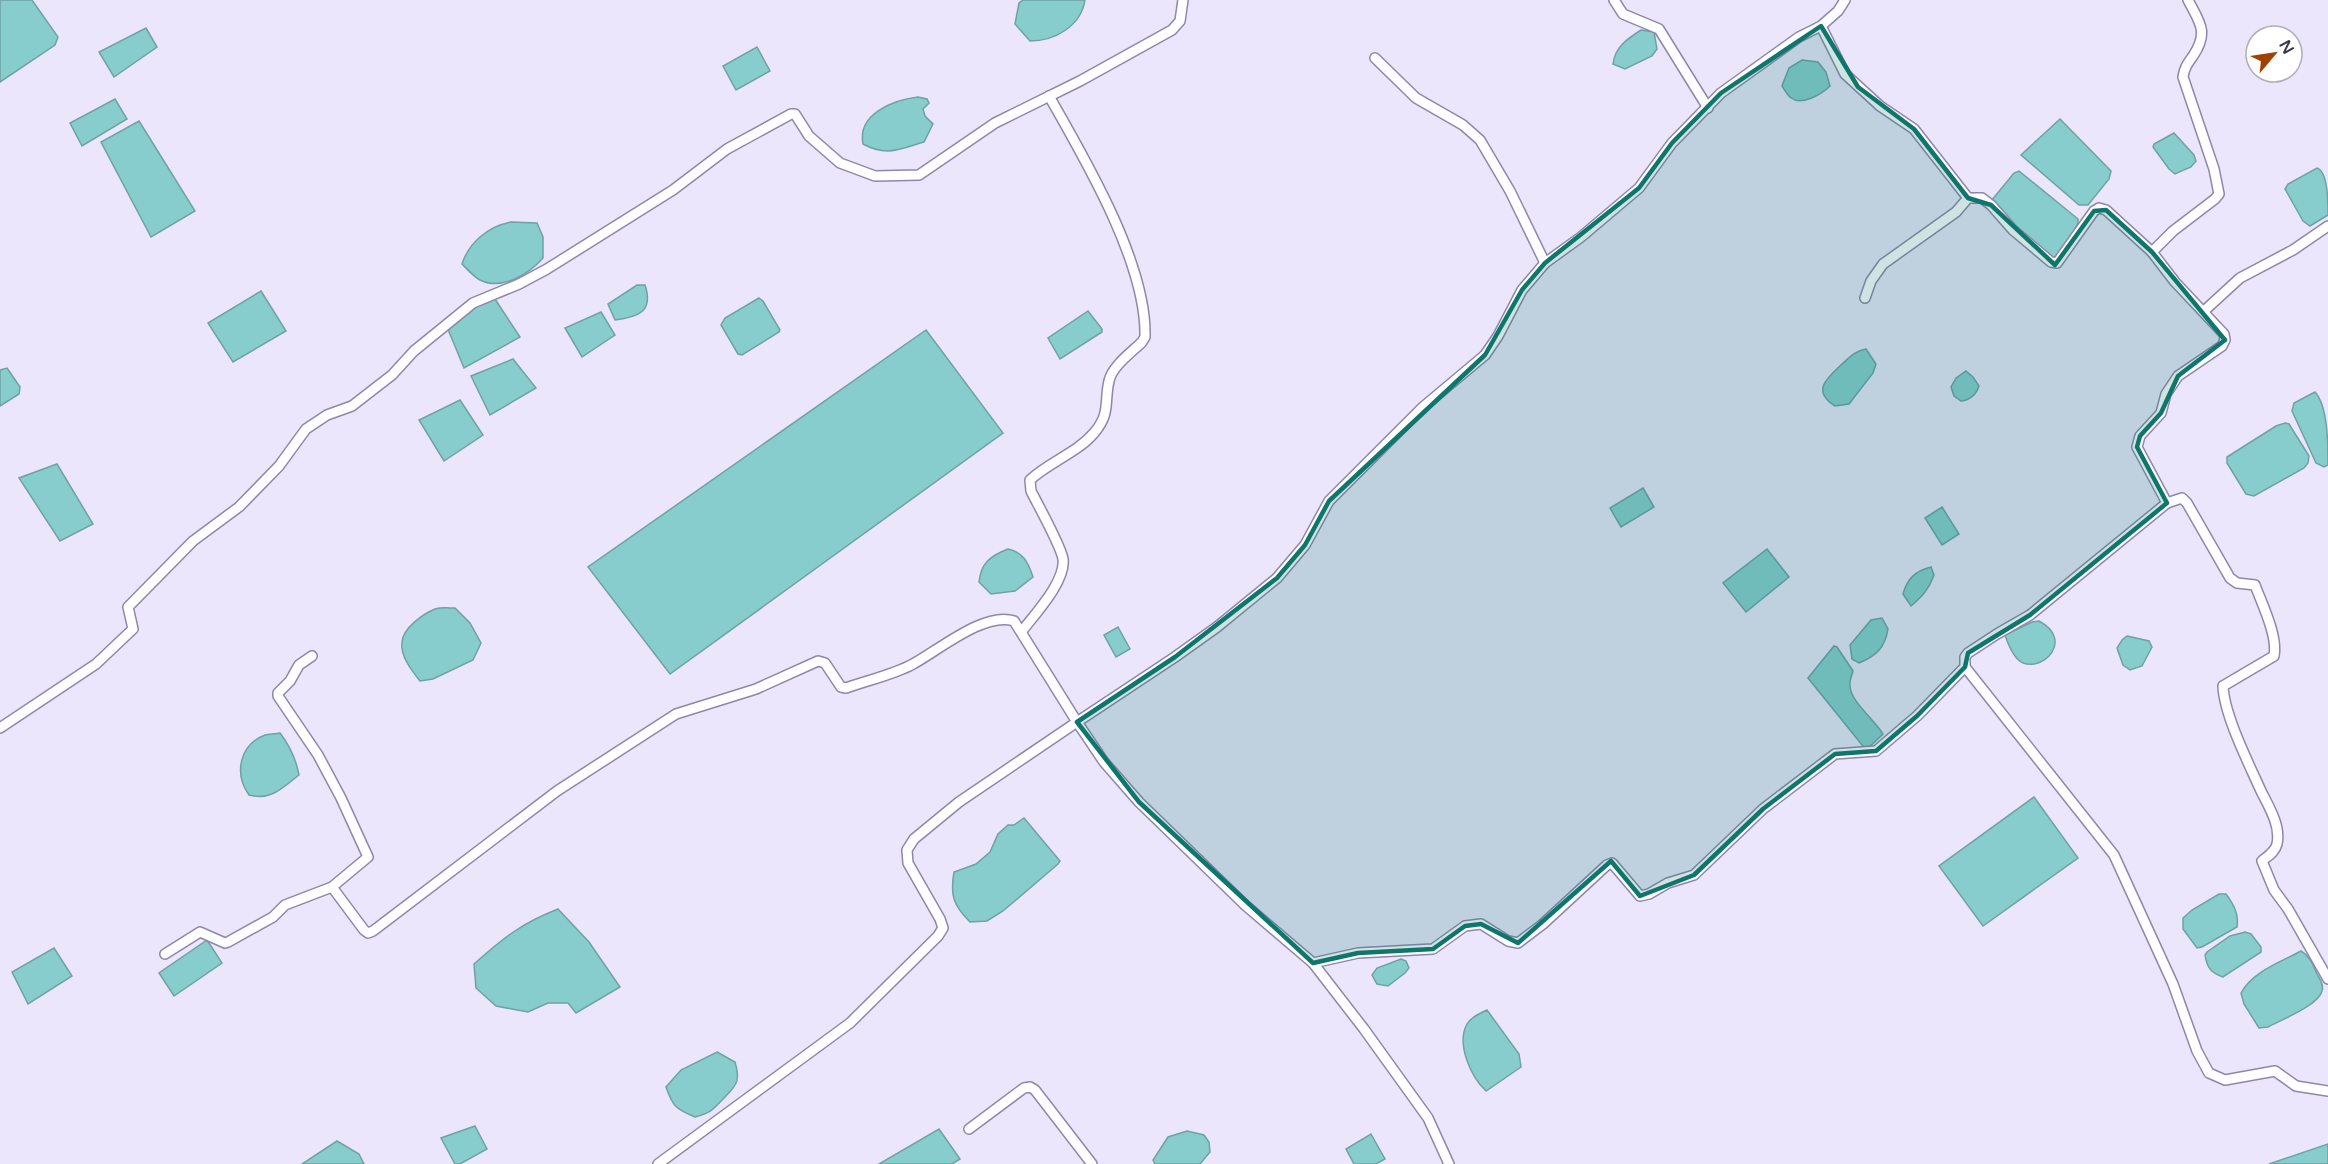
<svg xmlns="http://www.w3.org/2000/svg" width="2328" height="1164" viewBox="0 0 2328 1164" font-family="'Varela Round',sans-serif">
<rect width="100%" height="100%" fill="#ebe6fc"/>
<g fill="#87cdcd" stroke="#70a1a5" stroke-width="1.5">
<path d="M 0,0 L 32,0 L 58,37 L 55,45 L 0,82 Z"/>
<path d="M 1023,0 L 1085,0 C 1081,26 1055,41 1030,41 L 1015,24 L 1019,3 Z"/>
<path d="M 146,28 L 157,47 L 114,77 L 99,52 Z"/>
<path d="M 1641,30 L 1654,32 L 1657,49 L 1652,56 L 1625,69 L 1613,64 C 1615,47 1627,39 1641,30 Z"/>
<path d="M 757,47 L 770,71 L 736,90 L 723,66 Z"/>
<path d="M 1802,60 L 1818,62 L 1826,72 L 1830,86 C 1822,94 1802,106 1791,98 C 1787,95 1784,89 1782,86 L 1789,68 Z"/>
<path d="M 918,97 L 927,99 L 929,103 L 923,109 L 925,116 L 933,124 L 924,142 C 900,149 887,157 863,144 C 857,114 893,100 918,97 Z"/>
<path d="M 115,99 L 127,119 L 82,146 L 70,123 Z"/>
<path d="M 2060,119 L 2111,171 L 2109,179 L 2088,205 L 2079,205 L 2021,155 Z"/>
<path d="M 139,121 L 195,211 L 151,237 L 101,142 Z"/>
<path d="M 2174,133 L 2194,155 L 2196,161 L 2191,167 L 2175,174 L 2169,169 L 2153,147 L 2154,144 Z"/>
<path d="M 2317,168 C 2328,172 2328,201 2328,215 L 2310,226 L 2303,221 L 2285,189 L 2288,184 Z"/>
<path d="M 2019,171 L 2078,219 L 2078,223 C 2072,235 2065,255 2051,258 L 2014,229 L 1991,201 L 2014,173 Z"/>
<path d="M 511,222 L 537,223 L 543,237 L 543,258 C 529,274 501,291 480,280 C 474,277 467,269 462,264 C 469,242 489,226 511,222 Z"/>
<path d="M 637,285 L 645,285 C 654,312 638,317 615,320 L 608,304 Z"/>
<path d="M 261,291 L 286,331 L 233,362 L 208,323 Z"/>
<path d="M 493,296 L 520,337 L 464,368 L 447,327 Z"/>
<path d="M 759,298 L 763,301 L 780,330 L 779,332 L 742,355 L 738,354 L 721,325 L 725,318 Z"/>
<path d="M 1088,311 L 1102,329 L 1102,332 L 1060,359 L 1048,338 Z"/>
<path d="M 601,312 L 615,335 L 582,357 L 565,328 Z"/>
<path d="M 926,330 L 1003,433 L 670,674 L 588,567 Z"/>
<path d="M 1866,349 L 1876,364 L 1873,373 L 1849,404 L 1835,406 C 1811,391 1827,378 1842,364 C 1850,357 1855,351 1866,349 Z"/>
<path d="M 513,359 L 536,388 L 490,415 L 471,376 Z"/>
<path d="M 7,368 L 20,387 L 19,394 L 0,406 L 0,370 Z"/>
<path d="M 1966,371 L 1973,377 L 1979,386 C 1976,395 1970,400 1961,401 L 1954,396 L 1951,387 L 1956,378 Z"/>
<path d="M 2315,392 C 2328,406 2328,444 2328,465 L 2324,467 L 2316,463 L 2292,411 L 2294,403 Z"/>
<path d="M 460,400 L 483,435 L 444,461 L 419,420 Z"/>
<path d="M 2285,423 L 2289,424 L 2309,456 L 2308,463 L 2304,468 L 2254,496 L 2246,494 L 2227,463 L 2227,457 L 2276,426 Z"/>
<path d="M 57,464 L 93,524 L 60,541 L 19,478 Z"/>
<path d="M 1643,488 L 1654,507 L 1621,527 L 1610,508 Z"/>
<path d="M 1942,507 L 1959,534 L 1942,545 L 1925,518 Z"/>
<path d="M 1008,549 C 1023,552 1028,562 1033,577 L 1015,591 L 991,594 L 979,582 C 981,563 990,556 1008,549 Z"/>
<path d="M 1767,549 L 1789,577 L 1746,612 L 1723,583 Z"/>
<path d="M 1931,567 L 1934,575 C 1929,589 1922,597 1911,606 L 1903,594 C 1907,579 1915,571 1931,567 Z"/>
<path d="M 455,608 L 470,623 L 481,643 L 473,660 L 433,679 L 420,681 C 412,671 400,656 402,642 C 403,628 423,614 435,609 C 441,607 449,608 455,608 Z"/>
<path d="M 1882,618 L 1888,629 C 1885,648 1876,656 1859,663 L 1852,659 L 1850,645 L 1871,620 Z"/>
<path d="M 2039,621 C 2074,640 2044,671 2023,663 C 2014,659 2008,644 2005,635 L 2032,622 Z"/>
<path d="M 1118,627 L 1130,649 L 1116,657 L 1104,635 Z"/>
<path d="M 2127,636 L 2149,641 L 2152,647 L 2142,666 L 2130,670 L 2123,665 L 2117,648 L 2122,640 Z"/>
<path d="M 1834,646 L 1837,647 L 1853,671 C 1852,675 1849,681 1850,686 C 1850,701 1875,720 1883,734 L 1866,750 L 1808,678 Z"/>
<path d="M 280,733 C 290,746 296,759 299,775 C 282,788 271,801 249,795 C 234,774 239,745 265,735 C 269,734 276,734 280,733 Z"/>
<path d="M 2034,797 L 2078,858 L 1983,926 L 1939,866 Z"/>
<path d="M 1024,818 L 1060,861 L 1058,864 L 1003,911 L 987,921 L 970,922 C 953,905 950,895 954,872 L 976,864 L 990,852 L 998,834 L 1008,825 L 1014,825 Z"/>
<path d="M 2219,894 L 2226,894 C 2234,905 2239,914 2237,927 L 2202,947 L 2197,948 L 2183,929 L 2183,918 L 2192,910 Z"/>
<path d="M 558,909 L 589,942 L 620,987 L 576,1013 L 568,1003 L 548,1003 L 528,1012 L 496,1006 L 476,988 L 474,964 C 503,938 522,923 558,909 Z"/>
<path d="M 2245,932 L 2251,934 L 2261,947 L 2261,952 L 2223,977 C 2211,973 2207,968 2205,955 L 2207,952 L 2230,936 Z"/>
<path d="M 207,940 L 222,963 L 174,996 L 159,973 Z"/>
<path d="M 54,948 L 72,976 L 28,1004 L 12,972 Z"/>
<path d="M 2301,951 C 2310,956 2313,965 2317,974 C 2320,979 2324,985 2322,991 C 2319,1005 2281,1020 2268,1027 L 2259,1028 L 2244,1004 L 2241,993 C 2253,971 2281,962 2301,951 Z"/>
<path d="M 1401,959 L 1406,961 L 1409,968 L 1405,973 L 1388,986 L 1377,984 L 1372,975 L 1377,968 Z"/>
<path d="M 1487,1010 L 1519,1054 L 1521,1067 L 1486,1091 C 1471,1077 1456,1044 1467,1024 C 1471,1017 1480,1013 1487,1010 Z"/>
<path d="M 717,1052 L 735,1062 C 740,1079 738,1084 726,1096 C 713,1109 713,1112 695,1117 C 676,1109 673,1107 666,1087 L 681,1070 Z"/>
<path d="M 475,1126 L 487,1149 L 460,1164 L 455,1164 L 441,1138 Z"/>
<path d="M 939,1129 L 960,1159 L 952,1164 L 879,1164 Z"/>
<path d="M 1187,1131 L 1204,1135 L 1209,1142 L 1210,1152 L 1200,1164 L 1155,1164 L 1153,1160 L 1168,1137 Z"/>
<path d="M 1371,1134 L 1385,1159 L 1376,1164 L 1354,1164 L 1346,1149 Z"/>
<path d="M 337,1141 L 359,1154 L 364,1164 L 302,1164 Z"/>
<path d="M 2328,1144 L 2328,1164 L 2269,1164 Z"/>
</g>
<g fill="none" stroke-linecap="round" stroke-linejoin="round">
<defs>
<g id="street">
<path d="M 1614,0 L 1623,14 L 1659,29 L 1708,108"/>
<path d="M 1821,26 L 1845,74 L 1880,106 L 1914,129 L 1968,198 L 1982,198 L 1991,205 L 2013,230 L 2051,262 L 2057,263 L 2094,211 L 2099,208 L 2106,210 L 2152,252 L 2175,282 L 2224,334 L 2225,340 L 2222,346 L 2178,376 L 2166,394 L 2161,413 L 2140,436 L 2137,447 L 2167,503 L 2182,498 L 2187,503 L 2230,578 L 2237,583 L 2255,585 C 2262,604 2278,636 2274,656 L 2223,686 C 2224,715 2249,764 2261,791 C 2269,807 2281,826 2277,844 C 2275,852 2268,856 2262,861 L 2274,890 L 2288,909 L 2328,979"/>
<path d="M 1375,58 L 1416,98 L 1463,125 L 1480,140 L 1510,191 L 1545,263"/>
<path d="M 2152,252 L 2173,231 L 2215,199 L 2219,194 L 2214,169 L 2183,77 C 2184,68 2188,63 2193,56 C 2209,32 2200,23 2188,0"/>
<path d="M 1865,298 L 1871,281 L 1883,264 L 1956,212 L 1968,198"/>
<path d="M 2204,311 L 2240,278 L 2293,250 L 2328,226"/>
<path d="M 1022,631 C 1035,614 1066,581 1063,559 C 1061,546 1038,505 1031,491 L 1030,480 C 1049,462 1077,453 1094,433 C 1111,413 1104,402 1109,381 C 1112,366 1132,352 1142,342 L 1145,337 C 1147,264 1085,159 1049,96"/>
<path d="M 1965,667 L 2114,855 L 2173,984 L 2197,1051 L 2209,1073 L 2225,1080 L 2275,1071 L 2296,1086 L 2328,1091"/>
<path d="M 0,728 L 96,664 L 133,629 L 128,607 L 130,605 L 193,541 L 239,507 L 279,466 L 306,429 L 327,415 L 352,406 L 392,375 L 414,351 L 473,303 L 519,284 L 547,269 L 673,190 L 727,149 L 791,114 L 795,114 L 809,136 L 840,163 L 875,176 L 919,175 L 995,123 L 1080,81 L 1172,30 L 1180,21 L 1183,0"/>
<path d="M 332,887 L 364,930 L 368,933 L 373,931 L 557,791 L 676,714 L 756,689 L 818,661 L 825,663 L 841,687 L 846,688 C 868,680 893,675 913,664 C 939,650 985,611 1014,621 L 1077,722 L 959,802 L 914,839 L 907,850 L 908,863 L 940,919 L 943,928 L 938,936 L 850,1023 L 658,1164"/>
<path d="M 165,954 L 200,932 L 225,943 L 228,942 L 273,917 L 285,905 L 332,887 L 368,857 L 341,798 L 318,755 L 278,696 L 278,693 L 290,681 L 299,665 L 312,656"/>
<path d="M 1313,963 L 1358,953 L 1433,949 L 1465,926 L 1481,924 L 1508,941 L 1518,943 L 1543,924 L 1607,865 L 1612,863 L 1640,896 L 1649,894 L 1668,883 L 1694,875 L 1763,809 L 1835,754 L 1876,751 L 1917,716 L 1965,667 L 1965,657 L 1968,653 L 1997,634 L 2030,615 L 2167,503"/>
<path d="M 969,1129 L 1024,1088 L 1030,1087 L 1035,1090 L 1092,1164"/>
<path d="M 1449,1164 L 1428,1118 L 1364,1029 L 1313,963 L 1245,905 L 1139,802 L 1104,762 L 1077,722 L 1175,657 L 1217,627 L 1277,578 L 1305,545 L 1329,501 L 1423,407 L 1485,355 L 1498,336 L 1522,290 L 1545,263 L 1581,237 L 1639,188 L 1672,143 L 1721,93 L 1799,37 L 1821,26 L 1838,11 L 1845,0"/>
</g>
</defs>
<use href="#street" stroke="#8f87a8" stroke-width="12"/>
<use href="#street" stroke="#fff" stroke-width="9"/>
</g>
<path fill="#0f766e" fill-opacity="0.2" stroke="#0f766e" stroke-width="4.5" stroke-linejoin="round" d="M 1821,26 L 1858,87 L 1914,129 L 1968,198 L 1991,205 L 2055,265 L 2094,211 L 2106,210 L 2152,252 L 2225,340 L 2178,376 L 2161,413 L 2140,436 L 2137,447 L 2167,503 L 2030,615 L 1968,653 L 1965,667 L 1917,716 L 1876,751 L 1835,754 L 1763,809 L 1694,875 L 1640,896 L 1611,861 L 1518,943 L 1481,924 L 1465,926 L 1433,949 L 1358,953 L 1313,963 L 1139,802 L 1077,722 L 1175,657 L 1277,578 L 1305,545 L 1329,501 L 1485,355 L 1522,290 L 1545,263 L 1639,188 L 1672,143 L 1721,93 Z"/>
<g transform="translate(2274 54) rotate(61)"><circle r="28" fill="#ffffff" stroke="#b1b0b5" stroke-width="1.5"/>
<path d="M0-4.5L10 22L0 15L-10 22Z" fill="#a24002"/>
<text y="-9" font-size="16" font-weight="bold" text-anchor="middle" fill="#3c3947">N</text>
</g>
</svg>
